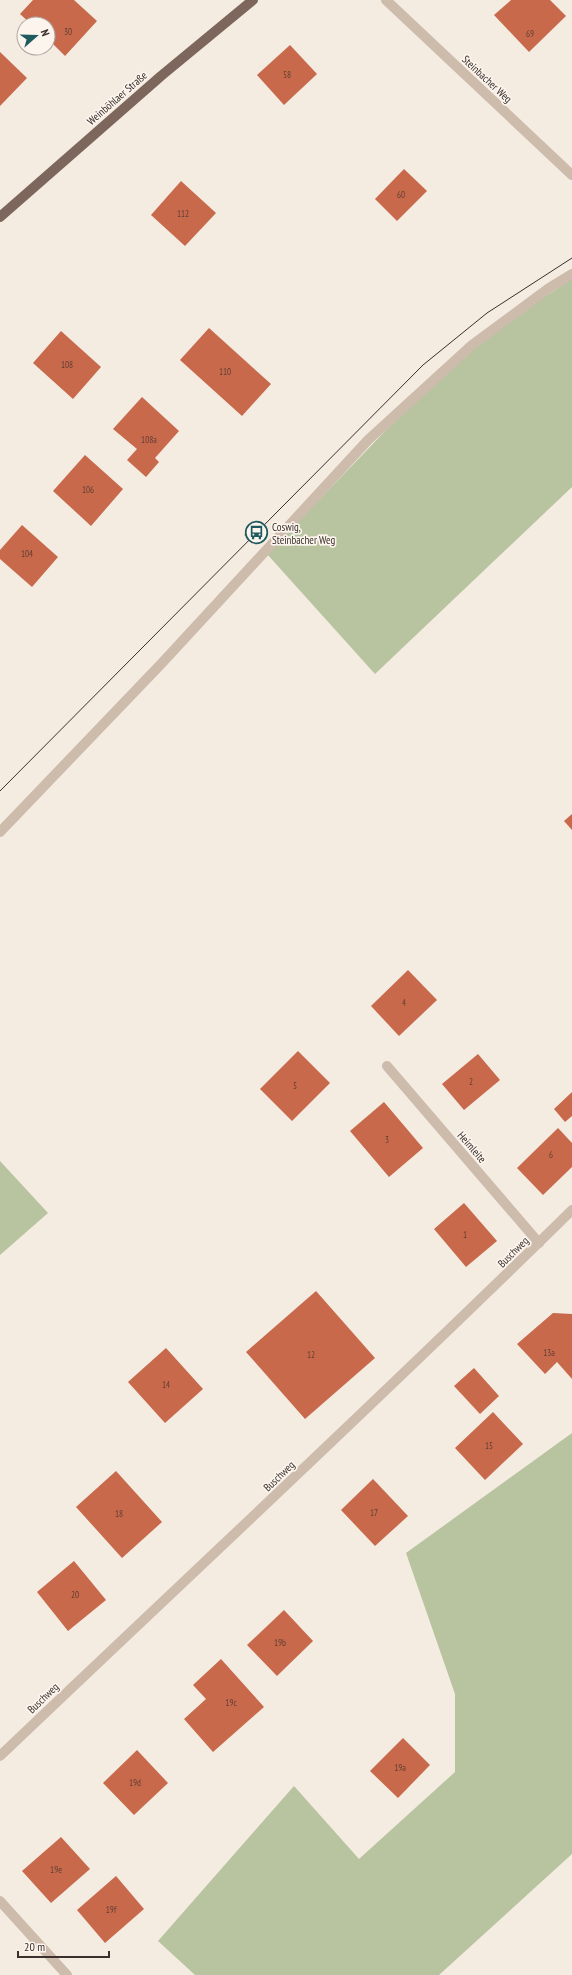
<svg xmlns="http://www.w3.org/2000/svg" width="572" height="1975" viewBox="0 0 572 1975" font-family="'PT Sans Narrow',sans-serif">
<rect width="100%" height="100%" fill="#f4ebe1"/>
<g fill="#b8c4a0">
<path d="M 572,279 L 572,487 L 375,674 L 267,554 L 439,375 L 500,326 Z"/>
<path d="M 0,1161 L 48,1213 L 0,1255 Z"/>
<path d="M 572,1433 L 572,1854 L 439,1975 L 195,1975 L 158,1941 L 294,1786 L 359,1859 L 455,1772 L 455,1694 L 406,1553 Z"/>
</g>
<g fill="#c8694b">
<path d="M 33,0 L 74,0 L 97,21 L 65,56 L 48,39 L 48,24 L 31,24 L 20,14 Z"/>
<path d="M 511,0 L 550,0 L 566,16 L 529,52 L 494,15 Z"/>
<path d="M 290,45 L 317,74 L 284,105 L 257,75 Z"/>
<path d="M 0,52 L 27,78 L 0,106 Z"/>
<path d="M 404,169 L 427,191 L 397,221 L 375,199 Z"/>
<path d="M 181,181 L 216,213 L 185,246 L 151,215 Z"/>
<path d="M 209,328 L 271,384 L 242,416 L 180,360 Z"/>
<path d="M 61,331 L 101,367 L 73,399 L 33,363 Z"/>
<path d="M 142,397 L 179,431 L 155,458 L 159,462 L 146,477 L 127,460 L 137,449 L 113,429 Z"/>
<path d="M 85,455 L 123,489 L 91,526 L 53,491 Z"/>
<path d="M 22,525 L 58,557 L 32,587 L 0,559 L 0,550 Z"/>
<path d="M 572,814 L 572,830 L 564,821 Z"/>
<path d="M 408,970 L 437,1000 L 399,1036 L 371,1006 Z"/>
<path d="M 298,1051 L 330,1083 L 292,1121 L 260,1089 Z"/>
<path d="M 478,1054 L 500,1080 L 464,1110 L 442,1084 Z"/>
<path d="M 572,1092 L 572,1116 L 565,1122 L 554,1109 Z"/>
<path d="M 384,1102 L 423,1148 L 389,1177 L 350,1131 Z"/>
<path d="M 558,1128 L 572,1143 L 572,1167 L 543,1195 L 517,1168 Z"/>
<path d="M 464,1203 L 497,1241 L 466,1267 L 434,1229 Z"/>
<path d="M 316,1291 L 375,1358 L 305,1419 L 246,1352 Z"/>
<path d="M 553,1313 L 572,1314 L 572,1379 L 557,1362 L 545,1374 L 517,1344 Z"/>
<path d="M 166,1348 L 203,1389 L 165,1423 L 128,1382 Z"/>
<path d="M 474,1368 L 499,1396 L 480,1414 L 454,1386 Z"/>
<path d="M 493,1412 L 523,1444 L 485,1480 L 455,1448 Z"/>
<path d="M 116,1471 L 162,1522 L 122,1558 L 76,1507 Z"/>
<path d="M 373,1479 L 408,1516 L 375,1546 L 341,1510 Z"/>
<path d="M 74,1561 L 106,1600 L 68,1631 L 37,1592 Z"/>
<path d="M 284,1610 L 313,1641 L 277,1676 L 247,1645 Z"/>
<path d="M 221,1659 L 264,1707 L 213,1752 L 184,1719 L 206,1699 L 193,1685 Z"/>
<path d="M 403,1738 L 430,1765 L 398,1798 L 370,1771 Z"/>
<path d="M 137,1750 L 168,1783 L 134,1815 L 103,1783 Z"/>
<path d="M 61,1837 L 90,1869 L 51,1903 L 22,1871 Z"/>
<path d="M 116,1876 L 144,1909 L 105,1943 L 77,1910 Z"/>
</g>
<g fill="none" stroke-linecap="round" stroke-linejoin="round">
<path stroke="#b9a596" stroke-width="2.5" stroke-dasharray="2 2" stroke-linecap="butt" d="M 245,534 L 250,539"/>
<g stroke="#cdbbac" stroke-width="10">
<path d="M 386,0 L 572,175"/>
<path d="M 0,832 L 162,663 L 368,440 L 472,345 L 549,288 L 572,274"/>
<path d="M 387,1066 L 539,1243"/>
<path d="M 0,1756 C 191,1574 384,1395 572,1210"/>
<path d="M 0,1901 L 67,1975"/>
</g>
<path stroke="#7d675c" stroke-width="10" d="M 0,217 L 161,76 L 253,0"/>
<path stroke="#3b302b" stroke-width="1" d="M 0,791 L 423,365 L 487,313 L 572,258"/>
</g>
<defs>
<symbol id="bus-ring" viewBox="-11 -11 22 22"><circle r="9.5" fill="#fbf5ee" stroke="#1f5a5e" stroke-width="1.5"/><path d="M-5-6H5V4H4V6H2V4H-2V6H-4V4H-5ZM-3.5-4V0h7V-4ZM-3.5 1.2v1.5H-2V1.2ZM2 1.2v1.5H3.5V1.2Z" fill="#1f5a5e"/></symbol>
</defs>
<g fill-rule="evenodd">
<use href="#bus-ring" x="244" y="520" width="25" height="25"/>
</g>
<g text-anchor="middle" stroke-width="3.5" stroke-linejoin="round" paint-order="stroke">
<g font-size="9" fill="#5e3e33">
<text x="68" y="35">30</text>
<text x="530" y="37">69</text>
<text x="287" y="78">58</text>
<text x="401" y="198">60</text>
<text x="183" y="217">112</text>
<text x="67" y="368">108</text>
<text x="225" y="375">110</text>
<text x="149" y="443">108a</text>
<text x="88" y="493">106</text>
<text x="27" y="557">104</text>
<text x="404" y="1006">4</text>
<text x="471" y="1085">2</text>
<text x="295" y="1089">5</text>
<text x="387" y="1143">3</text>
<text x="551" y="1158">6</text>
<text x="465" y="1238">1</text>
<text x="549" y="1356">13a</text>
<text x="311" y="1358">12</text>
<text x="166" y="1388">14</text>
<text x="489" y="1449">15</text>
<text x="374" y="1516">17</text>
<text x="119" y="1517">18</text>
<text x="75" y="1598">20</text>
<text x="280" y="1646">19b</text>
<text x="231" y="1706">19c</text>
<text x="400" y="1771">19a</text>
<text x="135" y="1786">19d</text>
<text x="56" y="1873">19e</text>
<text x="111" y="1913">19f</text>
</g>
<g font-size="11" fill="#3b302b" stroke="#fbf5ee">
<text transform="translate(487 79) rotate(43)" y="4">Steinbacher Weg</text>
<text transform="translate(117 98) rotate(-41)" y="4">Weinböhlaer Straße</text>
<text transform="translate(472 1147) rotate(49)" y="4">Heimleite</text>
<text transform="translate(513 1252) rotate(-45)" y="4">Buschweg</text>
<text transform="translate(279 1476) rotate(-44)" y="4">Buschweg</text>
<text transform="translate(43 1698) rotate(-44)" y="4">Buschweg</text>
</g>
<g font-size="11" fill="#3b302b" stroke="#fbf5ee" text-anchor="start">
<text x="272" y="531">Coswig,<tspan x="272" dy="13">Steinbacher Weg</tspan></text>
</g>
</g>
<g transform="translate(36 36) rotate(70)"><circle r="19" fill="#fbf5ee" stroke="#aea6a0"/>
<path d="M0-3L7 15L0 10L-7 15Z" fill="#1f5a5e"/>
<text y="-6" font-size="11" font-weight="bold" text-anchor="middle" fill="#3b302b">N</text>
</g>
<path d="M18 1951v6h91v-6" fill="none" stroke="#3b302b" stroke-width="2"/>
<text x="24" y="1951" font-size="12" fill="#3b302b" stroke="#fbf5ee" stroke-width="3" paint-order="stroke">20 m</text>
</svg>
